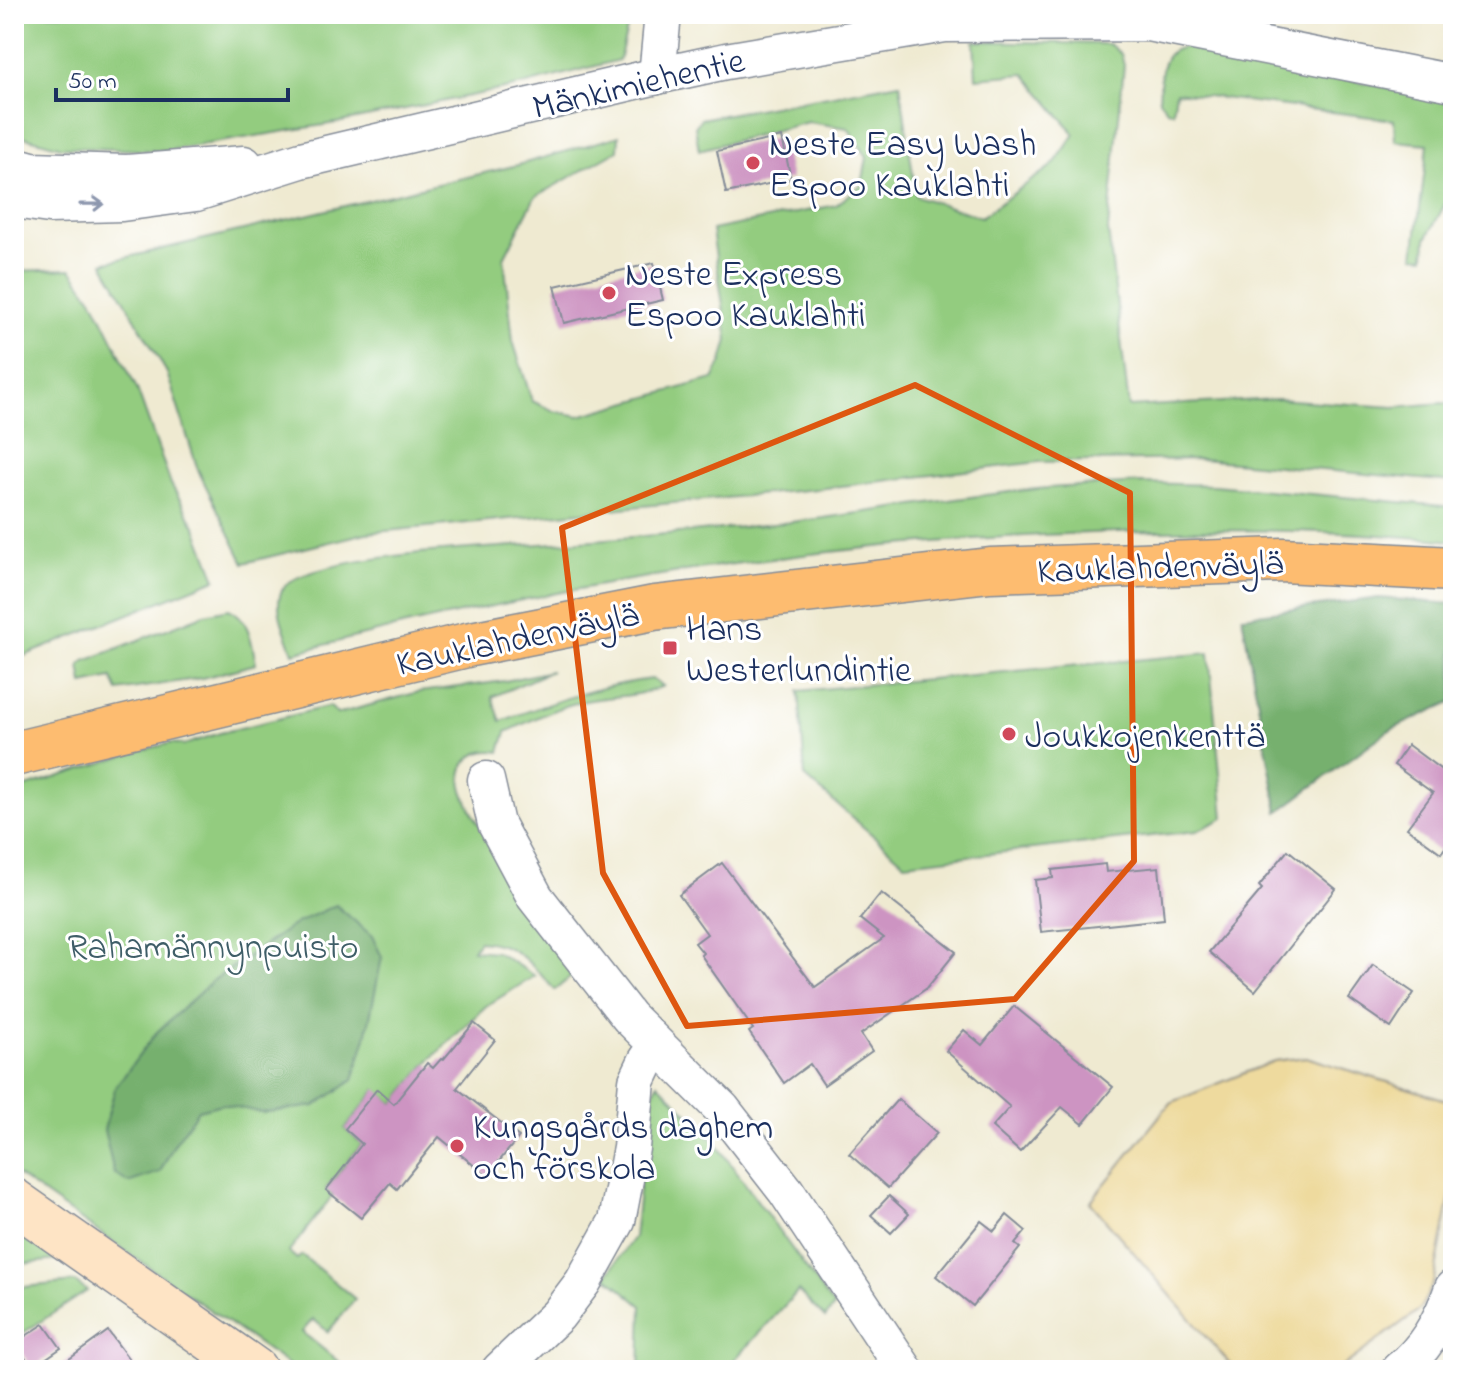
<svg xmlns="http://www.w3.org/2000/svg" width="1467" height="1384" viewBox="0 0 1467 1384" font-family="'Indie Flower',sans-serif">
<rect width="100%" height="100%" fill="#fff"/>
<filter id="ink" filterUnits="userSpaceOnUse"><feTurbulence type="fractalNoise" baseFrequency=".0125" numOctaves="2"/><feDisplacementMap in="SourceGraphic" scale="16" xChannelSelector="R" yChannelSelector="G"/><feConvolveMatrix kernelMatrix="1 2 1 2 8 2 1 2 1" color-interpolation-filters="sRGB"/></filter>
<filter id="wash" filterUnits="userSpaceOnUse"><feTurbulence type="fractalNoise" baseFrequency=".006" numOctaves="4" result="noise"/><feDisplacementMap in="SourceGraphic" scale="32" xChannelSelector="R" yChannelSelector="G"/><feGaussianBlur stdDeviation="1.8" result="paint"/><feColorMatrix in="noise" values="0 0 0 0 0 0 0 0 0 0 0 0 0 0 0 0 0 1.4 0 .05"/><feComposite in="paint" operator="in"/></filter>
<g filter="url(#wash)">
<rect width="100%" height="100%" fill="#efead1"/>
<g fill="#93cc7f" stroke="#577e6e" stroke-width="2">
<path d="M 14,14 L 631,14 L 619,60 L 519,86 L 336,123 L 164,151 L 61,147 L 14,134 Z"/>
<path d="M 974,41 L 1109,44 L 1121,54 L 1124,65 L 1108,230 L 1129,407 L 1277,399 L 1394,407 L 1443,403 L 1453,405 L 1453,482 L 1201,459 L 1039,462 L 817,489 L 366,533 L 244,563 L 198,470 L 167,373 L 103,263 L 518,165 L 619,136 L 618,150 L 535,197 L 504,258 L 513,341 L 532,401 L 554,411 L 579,416 L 713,379 L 722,362 L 728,340 L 712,230 L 836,205 L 862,185 L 867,157 L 848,128 L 808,122 L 699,150 L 695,127 L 701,119 L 900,83 L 916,196 L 981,217 L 1054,164 L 1075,134 L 1025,74 L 976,78 Z"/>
<path d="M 1185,47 L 1431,96 L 1453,104 L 1453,190 L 1426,239 L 1425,257 L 1414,256 L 1428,144 L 1395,141 L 1394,120 L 1176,92 L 1173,112 L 1167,110 L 1159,100 C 1161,79 1158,50 1185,47 Z"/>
<path d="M 71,269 L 93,300 L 137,389 L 171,484 L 196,528 L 216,579 L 14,660 L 14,271 Z"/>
<path d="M 1139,483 L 1214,485 L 1453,507 L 1453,541 C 1333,529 1212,528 1091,533 C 821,542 555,584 293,653 C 287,634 269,602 286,585 C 309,562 434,551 469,549 C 574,542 679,534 783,523 C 862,514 939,500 1018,491 C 1058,486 1098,486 1139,483 Z"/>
<path d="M 229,609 C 250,618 252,644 256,664 L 202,678 L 118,691 L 112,678 L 83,684 L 80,666 L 85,661 L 205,614 Z"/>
<path d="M 1209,653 L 1224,818 L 1197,831 L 905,863 L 805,777 L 799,691 Z"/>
<path d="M 551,671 L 492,697 L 501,721 C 551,703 599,685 652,679 L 663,686 C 636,699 605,695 576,703 C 552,709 529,722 506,732 L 500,752 C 475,747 455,763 463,790 C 471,816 490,841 506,864 C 529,900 553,936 577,972 L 555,990 C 529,963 519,944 479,941 L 472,950 L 496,952 L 535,976 L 486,1006 L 427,1063 L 394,1104 L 376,1090 L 345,1129 L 362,1144 L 326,1189 L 333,1195 L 289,1252 L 297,1259 L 302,1255 L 355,1299 L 328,1332 L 313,1319 L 302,1332 L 349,1370 L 296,1370 L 14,1173 L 14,791 L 139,751 L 171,743 L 184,745 L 220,733 L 330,706 L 337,714 L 419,692 L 505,681 Z"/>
<path d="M 658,1083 L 712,1138 L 834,1307 L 825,1318 L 798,1291 L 725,1370 L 640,1370 L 642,1306 L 606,1276 L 634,1237 L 649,1099 Z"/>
<path d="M 14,1224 L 65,1259 L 14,1265 Z"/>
<path d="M 75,1282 L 87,1291 L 14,1339 L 14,1288 Z"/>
</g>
<g fill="#76b06e" stroke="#487066" stroke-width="2">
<path d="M 1379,598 L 1453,604 L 1453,701 L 1388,731 L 1278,812 L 1242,616 Z"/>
<path d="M 336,905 L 372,936 L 382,957 L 366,1037 L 353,1080 L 315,1106 L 263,1113 L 222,1104 L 198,1110 L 174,1145 L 160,1172 L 128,1183 L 114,1173 L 104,1130 L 115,1088 L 156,1033 L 211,982 L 296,923 Z"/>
</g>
<path fill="#eeda9e" stroke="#84847e" stroke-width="2" d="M 1306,1057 L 1453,1102 L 1453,1182 L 1433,1284 L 1420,1309 L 1338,1370 L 1235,1370 L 1090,1202 L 1170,1103 L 1274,1061 Z"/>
<g id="blocks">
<g fill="#cd94c2">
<path d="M 782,137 L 791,179 L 726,193 L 717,151 Z"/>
<path d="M 654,263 L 663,300 L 564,323 L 555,286 Z"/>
<path d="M 1408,745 L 1447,774 L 1453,766 L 1453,837 L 1441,853 L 1407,828 L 1433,793 L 1394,765 Z"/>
<path d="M 1288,850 L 1336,889 L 1255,991 L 1209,952 L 1262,889 L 1259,886 Z"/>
<path d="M 722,863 L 815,987 L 884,938 L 860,919 L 881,893 L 956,952 L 927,988 L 861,1034 L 872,1051 L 824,1085 L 810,1064 L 784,1083 L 749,1032 L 753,1029 L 701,955 L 703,953 L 695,943 L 707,934 L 679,895 Z"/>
<path d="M 1105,864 L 1106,872 L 1159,867 L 1164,919 L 1041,932 L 1035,880 L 1053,878 L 1052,870 Z"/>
<path d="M 1373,965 L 1414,993 L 1391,1028 L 1349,999 Z"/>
<path d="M 1014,1006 L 1113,1087 L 1083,1124 L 1062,1107 L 1020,1152 L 992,1127 L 1010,1107 L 946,1051 L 964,1030 L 982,1045 Z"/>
<path d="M 474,1023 L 495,1040 L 457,1088 L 519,1137 L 487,1176 L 439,1137 L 397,1189 L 390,1183 L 361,1218 L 326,1190 L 362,1144 L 345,1129 L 377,1089 L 394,1104 L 427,1063 L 433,1068 L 441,1059 L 443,1060 Z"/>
<path d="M 898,1099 L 937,1133 L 888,1188 L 849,1154 Z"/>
<path d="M 889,1196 L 909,1214 L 891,1233 L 871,1215 Z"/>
<path d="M 1007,1215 L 1026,1231 L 1015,1244 L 1020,1248 L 973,1306 L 936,1276 L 981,1221 L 994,1231 Z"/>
<path d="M 44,1324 L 61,1348 L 32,1368 L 15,1343 Z"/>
<path d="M 108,1331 L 137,1370 L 54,1370 Z"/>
</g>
</g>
</g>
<g filter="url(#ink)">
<use href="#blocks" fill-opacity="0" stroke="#858c98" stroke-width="2"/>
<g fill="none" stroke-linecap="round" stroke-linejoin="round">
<defs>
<g id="street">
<path d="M 657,76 L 663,14"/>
<path d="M 14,165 L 32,170 L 127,173 L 244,164"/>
<path d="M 14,200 L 49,205 L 122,203 L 196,193 L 301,160 L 657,76 L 726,61 L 945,24 L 1148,23 L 1453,83"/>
<path d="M 486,780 L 496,824 L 535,897 L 629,1017 L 722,1109 L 786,1191 L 905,1370"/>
<path d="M 500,1370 L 558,1315 L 583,1282 L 617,1221 L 631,1148 L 637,1081 L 647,1060 L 661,1050"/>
<path d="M 1399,1370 C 1426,1349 1442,1320 1453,1288"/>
</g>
<path id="secondary" d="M 14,1201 L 255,1370"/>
<path id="primary" d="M 14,754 L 471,644 L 654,608 L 990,570 L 1283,560 L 1453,569"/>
</defs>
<use href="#street" stroke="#858c98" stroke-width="39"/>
<use href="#secondary" stroke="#858c98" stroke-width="47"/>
<use href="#primary" stroke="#858c98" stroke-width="47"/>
<use href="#street" stroke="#fff" stroke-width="36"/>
<use href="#secondary" stroke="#fee4c5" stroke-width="44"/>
<use href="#primary" stroke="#fdbc6f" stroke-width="44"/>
</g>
<defs><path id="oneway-shaft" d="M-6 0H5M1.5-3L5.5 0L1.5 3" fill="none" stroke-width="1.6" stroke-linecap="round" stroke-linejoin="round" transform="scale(2)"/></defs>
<use stroke="#8d97ae" href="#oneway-shaft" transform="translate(92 204) rotate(-1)"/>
</g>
<path fill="none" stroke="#de5710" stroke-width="6" stroke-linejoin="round" d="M 915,385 L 1130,493 L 1134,861 L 1015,999 L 687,1026 L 603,873 L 562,528 Z"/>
<g fill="#d1495b" stroke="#fff" stroke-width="3">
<circle cx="753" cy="163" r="8"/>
<circle cx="609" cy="293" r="8"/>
<rect x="662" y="640" width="16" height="16" rx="4"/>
<circle cx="1009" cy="734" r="8"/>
<circle cx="457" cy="1146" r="8"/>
</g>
<g text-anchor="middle" stroke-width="6" stroke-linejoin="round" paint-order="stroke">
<g font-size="36" fill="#1b2f5e" stroke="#fff">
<text transform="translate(638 82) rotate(-13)" y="13">Mänkimiehentie</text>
<text transform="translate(1160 565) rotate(-2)" y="13">Kauklahdenväylä</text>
<text transform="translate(517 637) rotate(-12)" y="13">Kauklahdenväylä</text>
</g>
<g font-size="36" fill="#1b2f5e" stroke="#fff" text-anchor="start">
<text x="769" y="155">Neste Easy Wash<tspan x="769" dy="41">Espoo Kauklahti</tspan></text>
<text x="625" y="285">Neste Express<tspan x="625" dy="41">Espoo Kauklahti</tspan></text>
<text x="686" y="640">Hans<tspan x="686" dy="41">Westerlundintie</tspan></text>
<text x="1025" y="747">Joukkojenkenttä</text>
<text x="473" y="1138">Kungsgårds daghem<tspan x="473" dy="41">och förskola</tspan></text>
</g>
<g font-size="36" fill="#3f5e68" stroke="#fff">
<text x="213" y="958">Rahamännynpuisto</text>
</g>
</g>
<rect width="1467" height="1384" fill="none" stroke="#fff" stroke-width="48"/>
<path d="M56 88v12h232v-12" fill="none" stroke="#1b2f5e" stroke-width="4"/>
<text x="68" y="88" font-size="24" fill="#1b2f5e" stroke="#ffffff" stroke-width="6" paint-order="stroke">50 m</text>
</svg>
